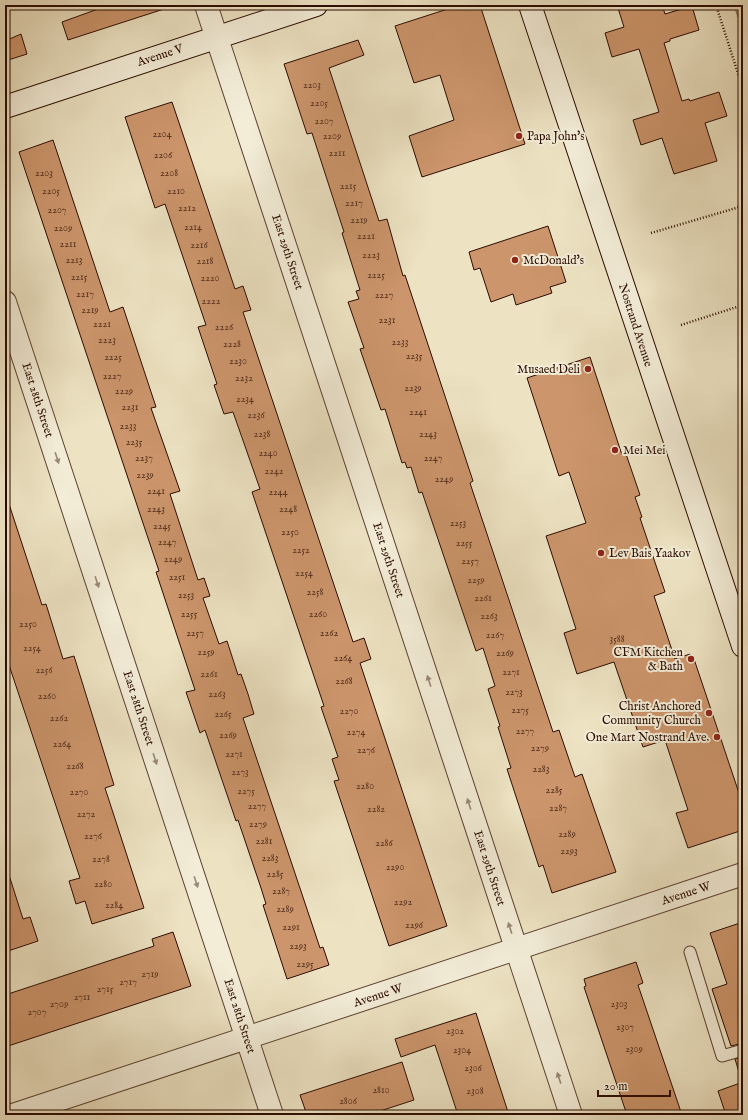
<svg xmlns="http://www.w3.org/2000/svg" width="748" height="1120" viewBox="0 0 748 1120" font-family="'IM FELL English',serif">
<rect width="100%" height="100%" fill="#ede3c3"/>
<filter id="stains"><feTurbulence type="fractalNoise" baseFrequency=".005" numOctaves="4"/><feColorMatrix values="0 0 0 0 .2 0 0 0 0 .09 0 0 0 0 .02 0 0 0 .5 -.17"/></filter>
<radialGradient id="worn" r=".72"><stop offset=".6" stop-color="#630" stop-opacity="0"/><stop offset="1" stop-color="#630" stop-opacity=".3"/></radialGradient>
<path fill="#b9c393" stroke="#72674a" d="M 734,5 L 743,5 L 743,32 Z"/>
<g fill="#cc956c" stroke="#2b0b00">
<path d="M 97,5 L 164,5 L 164,9 L 68,40 L 62,22 L 98,9 Z"/>
<path d="M 460,5 L 480,5 L 525,144 L 422,177 L 409,136 L 454,120 L 440,75 L 414,83 L 395,26 Z"/>
<path d="M 617,5 L 662,5 L 665,14 L 692,6 L 699,30 L 670,39 L 670,41 L 664,43 L 682,101 L 689,99 L 690,101 L 719,92 L 727,116 L 705,123 L 717,161 L 674,174 L 662,138 L 641,145 L 633,120 L 659,112 L 639,49 L 612,57 L 605,33 L 624,27 Z"/>
<path d="M 21,34 L 27,54 L 5,61 L 5,41 Z"/>
<path d="M 358,40 L 364,55 L 329,68 L 379,221 L 387,219 L 403,276 L 405,275 L 473,481 L 470,483 L 553,732 L 559,730 L 575,777 L 582,774 L 616,872 L 552,893 L 543,865 L 539,867 L 507,769 L 511,768 L 498,727 L 500,726 L 488,689 L 495,686 L 483,648 L 476,651 L 422,492 L 419,493 L 411,467 L 407,468 L 405,462 L 402,463 L 385,409 L 381,410 L 360,349 L 364,348 L 348,302 L 359,299 L 356,291 L 360,290 L 342,233 L 344,232 L 312,133 L 307,134 L 284,64 Z"/>
<path d="M 172,102 L 235,289 L 243,286 L 251,310 L 243,312 L 353,642 L 364,638 L 371,659 L 360,663 L 447,926 L 389,946 L 334,781 L 339,780 L 332,759 L 338,757 L 321,707 L 324,706 L 252,492 L 260,489 L 233,412 L 224,414 L 214,385 L 217,384 L 198,327 L 206,325 L 165,204 L 155,208 L 125,117 Z"/>
<path d="M 53,140 L 110,312 L 123,307 L 156,407 L 151,408 L 180,491 L 170,494 L 198,580 L 204,578 L 210,596 L 203,598 L 219,644 L 227,641 L 238,675 L 241,674 L 248,694 L 254,714 L 243,718 L 320,948 L 323,947 L 329,965 L 287,979 L 263,905 L 266,904 L 261,888 L 238,820 L 236,821 L 205,730 L 200,733 L 186,692 L 195,690 L 156,572 L 159,571 L 19,152 Z"/>
<path d="M 548,226 L 566,282 L 550,287 L 552,293 L 516,305 L 513,294 L 491,302 L 480,268 L 474,270 L 469,252 Z"/>
<path d="M 590,357 L 622,455 L 626,454 L 640,495 L 635,497 L 642,517 L 640,518 L 665,592 L 654,596 L 675,659 L 690,654 L 691,656 L 693,656 L 743,805 L 743,830 L 688,848 L 676,813 L 688,810 L 665,740 L 643,747 L 614,662 L 577,674 L 564,633 L 576,629 L 546,536 L 586,523 L 569,472 L 559,476 L 527,378 Z"/>
<path d="M 9,504 L 42,605 L 46,604 L 63,659 L 74,656 L 114,785 L 105,788 L 144,908 L 92,924 L 85,901 L 76,904 L 69,881 L 80,878 L 5,653 L 5,505 Z"/>
<path d="M 9,875 L 23,919 L 30,917 L 38,941 L 5,952 L 5,876 Z"/>
<path d="M 743,922 L 743,1043 L 731,1046 L 712,989 L 727,984 L 710,933 Z"/>
<path d="M 173,932 L 191,986 L 5,1047 L 5,995 L 154,946 L 152,939 Z"/>
<path d="M 636,962 L 643,983 L 638,985 L 682,1115 L 627,1115 L 584,987 L 586,986 L 584,979 Z"/>
<path d="M 476,1013 L 481,1029 L 509,1115 L 458,1115 L 435,1045 L 401,1057 L 395,1039 Z"/>
<path d="M 743,1057 L 743,1071 L 739,1072 L 735,1059 Z"/>
<path d="M 402,1062 L 414,1100 L 368,1115 L 307,1115 L 300,1095 Z"/>
<path d="M 743,1082 L 743,1115 L 726,1115 L 718,1091 Z"/>
</g>
<g fill="none" stroke-linecap="round" stroke-linejoin="round">
<defs>
<path id="lane" d="M 690,952 L 722,1056 L 743,1050"/>
<g id="street">
<path d="M 206,5 L 571,1115"/>
<path d="M 5,302 L 272,1115"/>
<path d="M 13,1115 L 743,874"/>
</g>
<g id="secondary">
<path d="M 530,5 L 743,646"/>
<path d="M 5,107 L 316,5"/>
</g>
</defs>
<use href="#lane" stroke="#5c4131" stroke-width="13"/>
<use href="#street" stroke="#5c4131" stroke-width="24"/>
<use href="#secondary" stroke="#2b0b00" stroke-width="24"/>
<g stroke="#2b0b00" stroke-width="2.5" stroke-dasharray="1 2" stroke-linecap="butt">
<path d="M 716,5 L 743,89"/>
<path d="M 651,233 L 743,206"/>
<path d="M 681,325 L 743,305"/>
</g>
<use href="#lane" stroke="#f3edd8" stroke-width="11"/>
<use href="#street" stroke="#f3edd8" stroke-width="22"/>
<use href="#secondary" stroke="#f3edd8" stroke-width="22"/>
</g>
<defs><path id="oneway-solid" d="M-6-.8H1V-3.2L6.5 0L1 3.2V.8H-6Z"/></defs>
<g fill="#998777">
<use href="#oneway-solid" transform="translate(57 458) rotate(72)"/>
<use href="#oneway-solid" transform="translate(97 582) rotate(72)"/>
<use href="#oneway-solid" transform="translate(429 681) rotate(-108)"/>
<use href="#oneway-solid" transform="translate(155 759) rotate(72)"/>
<use href="#oneway-solid" transform="translate(469 804) rotate(-108)"/>
<use href="#oneway-solid" transform="translate(196 882) rotate(72)"/>
<use href="#oneway-solid" transform="translate(510 928) rotate(-108)"/>
<use href="#oneway-solid" transform="translate(559 1078) rotate(-108)"/>
</g>
<g fill="#8f2418" stroke="#f3edd8" stroke-width="1.5">
<circle cx="519" cy="136" r="4"/>
<circle cx="515" cy="260" r="4"/>
<circle cx="588" cy="369" r="4"/>
<circle cx="615" cy="450" r="4"/>
<circle cx="601" cy="553" r="4"/>
<circle cx="691" cy="659" r="4"/>
<circle cx="709" cy="713" r="4"/>
<circle cx="717" cy="737" r="4"/>
</g>
<g text-anchor="middle" stroke-width="4" stroke-linejoin="round" paint-order="stroke">
<g font-size="10" fill="#532e1b">
<text x="312" y="88">2203</text>
<text x="319" y="106">2205</text>
<text x="324" y="124">2207</text>
<text x="162" y="137">2204</text>
<text x="332" y="139">2209</text>
<text x="337" y="156">2211</text>
<text x="163" y="158">2206</text>
<text x="44" y="176">2203</text>
<text x="169" y="176">2208</text>
<text x="348" y="189">2215</text>
<text x="51" y="194">2205</text>
<text x="176" y="194">2210</text>
<text x="354" y="206">2217</text>
<text x="187" y="211">2212</text>
<text x="57" y="213">2207</text>
<text x="359" y="223">2219</text>
<text x="193" y="230">2214</text>
<text x="63" y="231">2209</text>
<text x="366" y="239">2221</text>
<text x="68" y="247">2211</text>
<text x="199" y="248">2216</text>
<text x="371" y="258">2223</text>
<text x="74" y="263">2213</text>
<text x="205" y="264">2218</text>
<text x="376" y="278">2225</text>
<text x="79" y="280">2215</text>
<text x="210" y="281">2220</text>
<text x="85" y="297">2217</text>
<text x="384" y="298">2227</text>
<text x="211" y="304">2222</text>
<text x="90" y="313">2219</text>
<text x="387" y="323">2231</text>
<text x="102" y="327">2221</text>
<text x="224" y="330">2226</text>
<text x="107" y="343">2223</text>
<text x="400" y="345">2233</text>
<text x="232" y="347">2228</text>
<text x="414" y="359">2235</text>
<text x="113" y="360">2225</text>
<text x="238" y="364">2230</text>
<text x="112" y="379">2227</text>
<text x="244" y="381">2232</text>
<text x="413" y="391">2239</text>
<text x="124" y="394">2229</text>
<text x="245" y="402">2234</text>
<text x="130" y="410">2231</text>
<text x="418" y="415">2241</text>
<text x="256" y="418">2236</text>
<text x="128" y="429">2233</text>
<text x="262" y="437">2238</text>
<text x="428" y="437">2243</text>
<text x="134" y="445">2235</text>
<text x="268" y="456">2240</text>
<text x="144" y="461">2237</text>
<text x="433" y="461">2247</text>
<text x="274" y="474">2242</text>
<text x="145" y="478">2239</text>
<text x="444" y="482">2249</text>
<text x="156" y="494">2241</text>
<text x="278" y="495">2244</text>
<text x="156" y="512">2243</text>
<text x="288" y="512">2248</text>
<text x="458" y="526">2253</text>
<text x="162" y="529">2245</text>
<text x="290" y="535">2250</text>
<text x="167" y="545">2247</text>
<text x="464" y="546">2255</text>
<text x="301" y="553">2252</text>
<text x="173" y="562">2249</text>
<text x="470" y="564">2257</text>
<text x="304" y="576">2254</text>
<text x="177" y="580">2251</text>
<text x="476" y="583">2259</text>
<text x="315" y="595">2258</text>
<text x="186" y="598">2253</text>
<text x="483" y="601">2261</text>
<text x="189" y="617">2255</text>
<text x="318" y="617">2260</text>
<text x="489" y="619">2263</text>
<text x="28" y="627">2250</text>
<text x="195" y="636">2257</text>
<text x="329" y="636">2262</text>
<text x="495" y="638">2267</text>
<text x="617" y="642">3588</text>
<text x="32" y="651">2254</text>
<text x="206" y="655">2259</text>
<text x="505" y="656">2269</text>
<text x="343" y="661">2264</text>
<text x="44" y="673">2256</text>
<text x="511" y="675">2271</text>
<text x="209" y="677">2261</text>
<text x="344" y="684">2268</text>
<text x="514" y="695">2273</text>
<text x="217" y="697">2263</text>
<text x="47" y="699">2260</text>
<text x="520" y="713">2275</text>
<text x="349" y="714">2270</text>
<text x="223" y="717">2265</text>
<text x="59" y="721">2262</text>
<text x="525" y="734">2277</text>
<text x="356" y="735">2274</text>
<text x="228" y="738">2269</text>
<text x="62" y="747">2264</text>
<text x="540" y="751">2279</text>
<text x="366" y="753">2276</text>
<text x="234" y="757">2271</text>
<text x="75" y="769">2268</text>
<text x="541" y="772">2283</text>
<text x="240" y="775">2273</text>
<text x="365" y="789">2280</text>
<text x="554" y="793">2285</text>
<text x="246" y="794">2275</text>
<text x="79" y="795">2270</text>
<text x="257" y="809">2277</text>
<text x="558" y="811">2287</text>
<text x="376" y="812">2282</text>
<text x="86" y="817">2272</text>
<text x="258" y="827">2279</text>
<text x="567" y="837">2289</text>
<text x="93" y="839">2276</text>
<text x="264" y="844">2281</text>
<text x="384" y="846">2286</text>
<text x="569" y="854">2293</text>
<text x="270" y="861">2283</text>
<text x="101" y="862">2278</text>
<text x="395" y="870">2290</text>
<text x="275" y="877">2285</text>
<text x="103" y="887">2280</text>
<text x="281" y="894">2287</text>
<text x="403" y="905">2292</text>
<text x="114" y="908">2284</text>
<text x="285" y="912">2289</text>
<text x="414" y="928">2296</text>
<text x="291" y="930">2291</text>
<text x="298" y="949">2293</text>
<text x="305" y="967">2295</text>
<text x="150" y="977">2719</text>
<text x="128" y="985">2717</text>
<text x="105" y="992">2715</text>
<text x="82" y="1000">2711</text>
<text x="59" y="1007">2709</text>
<text x="619" y="1007">2303</text>
<text x="37" y="1015">2707</text>
<text x="625" y="1030">2307</text>
<text x="455" y="1034">2302</text>
<text x="634" y="1052">2309</text>
<text x="462" y="1053">2304</text>
<text x="473" y="1071">2306</text>
<text x="381" y="1093">2810</text>
<text x="475" y="1094">2308</text>
<text x="348" y="1104">2806</text>
</g>
<g font-size="12" fill="#2b0b00" stroke="#f3edd8">
<text transform="translate(160 55) rotate(-18)" y="4">Avenue V</text>
<text transform="translate(288 252) rotate(72)" y="4">East 29th Street</text>
<text transform="translate(636 325) rotate(72)" y="4">Nostrand Avenue</text>
<text transform="translate(38 400) rotate(72)" y="4">East 28th Street</text>
<text transform="translate(389 560) rotate(72)" y="4">East 29th Street</text>
<text transform="translate(139 708) rotate(72)" y="4">East 28th Street</text>
<text transform="translate(490 868) rotate(72)" y="4">East 29th Street</text>
<text transform="translate(686 893) rotate(-18)" y="4">Avenue W</text>
<text transform="translate(378 995) rotate(-18)" y="4">Avenue W</text>
<text transform="translate(240 1016) rotate(72)" y="4">East 28th Street</text>
</g>
<g font-size="12" fill="#2b0b00" stroke="#f3edd8" text-anchor="start">
<text x="527" y="140">Papa John's</text>
<text x="523" y="264">McDonald's</text>
<text x="580" y="373" text-anchor="end">Musaed Deli</text>
<text x="623" y="454">Mei Mei</text>
<text x="609" y="557">Lev Bais Yaakov</text>
<text x="683" y="656" text-anchor="end">CFM Kitchen<tspan x="683" dy="14">&amp; Bath</tspan></text>
<text x="701" y="710" text-anchor="end">Christ Anchored<tspan x="701" dy="14">Community Church</tspan></text>
<text x="709" y="741" text-anchor="end">One Mart Nostrand Ave.</text>
</g>
</g>
<rect width="748" height="1120" fill="none" stroke="#ede3c3" stroke-width="20"/>
<rect x="6" y="6" width="736" height="1108" fill="none" stroke="#2b0b00" stroke-width="2"/>
<rect x="10" y="10" width="728" height="1100" fill="none" stroke="#2b0b00"/>
<path d="M598 1090v6h72v-6" fill="none" stroke="#2b0b00" stroke-width="2"/>
<text x="604" y="1090" font-size="12" fill="#2b0b00" stroke="#f3edd8" stroke-width="3" paint-order="stroke">20 m</text>
<rect width="100%" height="100%" filter="url(#stains)"/>
<rect width="100%" height="100%" fill="url(#worn)"/>
</svg>
